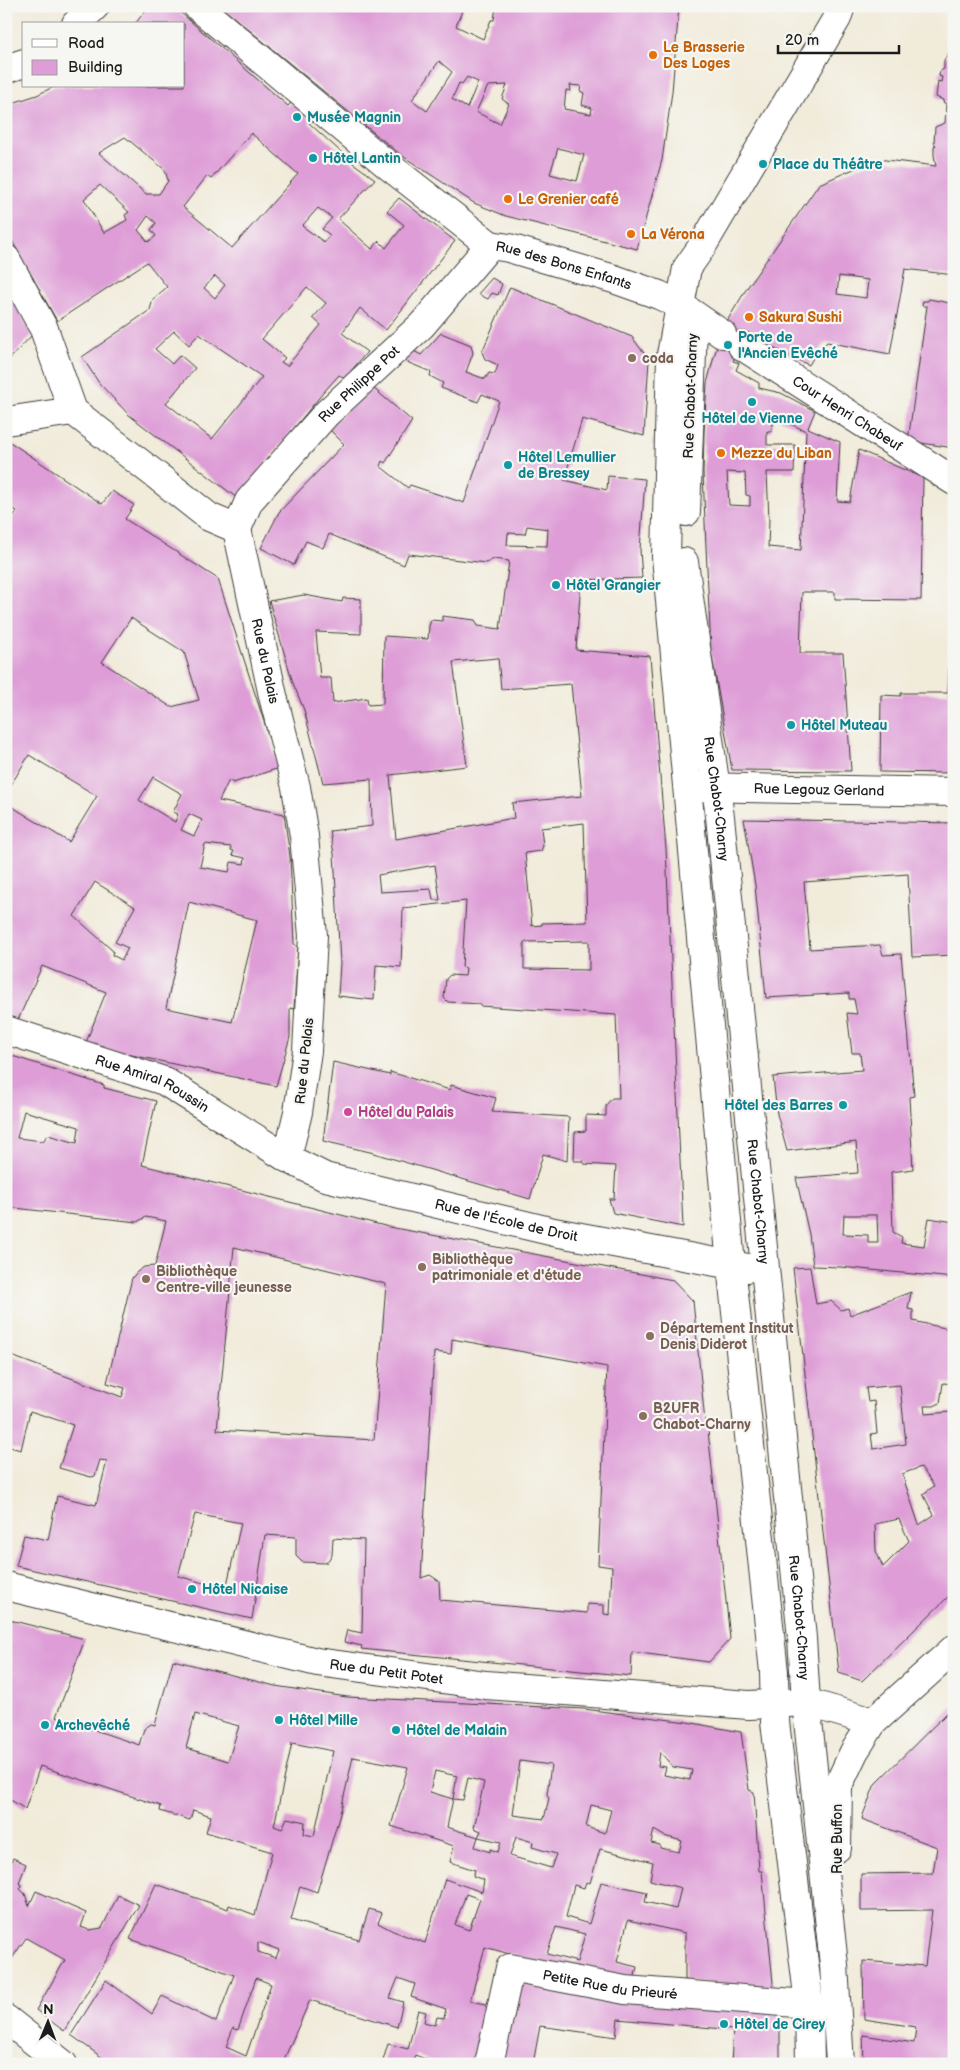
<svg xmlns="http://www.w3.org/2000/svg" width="960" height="2070" viewBox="0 0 960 2070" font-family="'Balsamiq Sans',sans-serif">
<rect width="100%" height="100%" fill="#f6f6f2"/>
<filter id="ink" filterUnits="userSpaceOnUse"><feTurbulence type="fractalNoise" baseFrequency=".02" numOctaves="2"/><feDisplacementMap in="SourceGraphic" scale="10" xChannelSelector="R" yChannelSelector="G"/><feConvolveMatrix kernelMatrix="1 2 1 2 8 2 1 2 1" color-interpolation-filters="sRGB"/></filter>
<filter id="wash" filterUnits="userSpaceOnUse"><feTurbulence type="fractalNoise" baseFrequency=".0096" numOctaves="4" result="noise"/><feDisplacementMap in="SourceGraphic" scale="20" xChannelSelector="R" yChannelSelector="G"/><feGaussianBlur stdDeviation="1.12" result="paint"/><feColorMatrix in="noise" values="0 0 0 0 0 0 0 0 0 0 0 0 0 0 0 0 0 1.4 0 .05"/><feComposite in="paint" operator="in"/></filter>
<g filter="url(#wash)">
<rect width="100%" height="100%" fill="#f1ebda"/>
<g id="blocks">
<g fill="#de9dd7" fill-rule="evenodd">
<path d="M 149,6 L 173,6 L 288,106 L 291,103 L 311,120 L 309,123 L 353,163 L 375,179 L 338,219 L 372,249 L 379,241 L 386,248 L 404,225 L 387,211 L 399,198 L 455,241 L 386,330 L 360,308 L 342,333 L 367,352 L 345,378 L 339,375 L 322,394 L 237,498 L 129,415 L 99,383 L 82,357 L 150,310 L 153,299 L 167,287 L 147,262 L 57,321 L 6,230 L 6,105 L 37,95 L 55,86 L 184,86 L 184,24 L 135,24 ZM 251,133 L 298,174 L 232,248 L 183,207 L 207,176 L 211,179 ZM 125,137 L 165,170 L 168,181 L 159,194 L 146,194 L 99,153 ZM 100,185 L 129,212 L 125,215 L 127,220 L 104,233 L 84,199 ZM 318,208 L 332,218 L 322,229 L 330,235 L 324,242 L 302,226 ZM 148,216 L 156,223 L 151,230 L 156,236 L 148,242 L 138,230 ZM 215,276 L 225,285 L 215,298 L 204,288 ZM 307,287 L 326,303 L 313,318 L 321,325 L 287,366 L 281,362 L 285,358 L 262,339 ZM 174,331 L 189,345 L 199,334 L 262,377 L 212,439 L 166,403 L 195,368 L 180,355 L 172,364 L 155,349 Z"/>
<path d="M 220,6 L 464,6 L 456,26 L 483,39 L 491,20 L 494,20 L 496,6 L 679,6 L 672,92 L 662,160 L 637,249 L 506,216 L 474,203 L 401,155 ZM 439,61 L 452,72 L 427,111 L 412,100 ZM 467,77 L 478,82 L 467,108 L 452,99 L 459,83 L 462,84 ZM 507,85 L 502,99 L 509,104 L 500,124 L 476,112 L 488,86 ZM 570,85 L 581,86 L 580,91 L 584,93 L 582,105 L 592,108 L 591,114 L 564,109 L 566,90 L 571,91 ZM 558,148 L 584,155 L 577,181 L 550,174 Z"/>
<path d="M 954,46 L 954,275 L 905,269 L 890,354 L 827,342 L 816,353 L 809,365 L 758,341 L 735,357 L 733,361 L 739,363 L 736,370 L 759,383 L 759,388 L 781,393 L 815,411 L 808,428 L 840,442 L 837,501 L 850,502 L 859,450 L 923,478 L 921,600 L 835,599 L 835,592 L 802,592 L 800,653 L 843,653 L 851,771 L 732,770 L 711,651 L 706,547 L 703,472 L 704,432 L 707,383 L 715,353 L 727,321 L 747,288 L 819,184 L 877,159 L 936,166 L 934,155 L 934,147 L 936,145 L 934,143 L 935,127 L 945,123 L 946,104 L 943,102 L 943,100 L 936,97 L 938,81 L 941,82 L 942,77 L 939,76 L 940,71 L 944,69 L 944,60 ZM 839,276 L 868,280 L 866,298 L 837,294 ZM 775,417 L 806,431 L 801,550 L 768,547 L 769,520 L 767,472 L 794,472 L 795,445 L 767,445 L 767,432 L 771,432 ZM 727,472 L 745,473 L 746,495 L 750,496 L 750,506 L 729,505 Z"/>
<path d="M 492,278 L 502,284 L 498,295 L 492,293 L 488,299 L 478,294 Z"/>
<path d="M 6,286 L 32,335 L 6,363 Z"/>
<path d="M 510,287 L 632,337 L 649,360 L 644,436 L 582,419 L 564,480 L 607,490 L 608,476 L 645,479 L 640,550 L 642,578 L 581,580 L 576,650 L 650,656 L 666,849 L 683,1227 L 613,1213 L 609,1199 L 614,1199 L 616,1166 L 584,1164 L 583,1161 L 574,1161 L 575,1132 L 586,1131 L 586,1115 L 606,1116 L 606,1105 L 612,1098 L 619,1098 L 616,1015 L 480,1006 L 480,1004 L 448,1002 L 444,998 L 446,979 L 450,975 L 465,976 L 466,968 L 462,967 L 466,901 L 403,908 L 401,967 L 376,965 L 374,1000 L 338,996 L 340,963 L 337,908 L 334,854 L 330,831 L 372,826 L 371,779 L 323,783 L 304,710 L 293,683 L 269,601 L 304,595 L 342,602 L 343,598 L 361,599 L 361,634 L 316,632 L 320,678 L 331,678 L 333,703 L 367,698 L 368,705 L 383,704 L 384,636 L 428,639 L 429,626 L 431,620 L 442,621 L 442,616 L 475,620 L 478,626 L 500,629 L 509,561 L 494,559 L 486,563 L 408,554 L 404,565 L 329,534 L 323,548 L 306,541 L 294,565 L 261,548 L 279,512 L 344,444 L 328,428 L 372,387 L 412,421 L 385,463 L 382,461 L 380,466 L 408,488 L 410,485 L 464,503 L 499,401 L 482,394 L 478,402 L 441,388 L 443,383 L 430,376 L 431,372 L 402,360 L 412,350 L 421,355 L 441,333 L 471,345 L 473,353 L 466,372 L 485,379 L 489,373 L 495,374 L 498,365 L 485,359 L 482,352 ZM 527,526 L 548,529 L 547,546 L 507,545 L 508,533 L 525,534 ZM 498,658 L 501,689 L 571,684 L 582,796 L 512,803 L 514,818 L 396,839 L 390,775 L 467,766 L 453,662 ZM 584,823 L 587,922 L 542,923 L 542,925 L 532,926 L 525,853 L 541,851 L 543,846 L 541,828 ZM 435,865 L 440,900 L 433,900 L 431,889 L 380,892 L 378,875 ZM 589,941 L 589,970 L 524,969 L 524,942 Z"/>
<path d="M 953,288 L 954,288 L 954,448 L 908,441 L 927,306 L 922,306 L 923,301 L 928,301 L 929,299 L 950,303 Z"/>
<path d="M 10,442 L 102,504 L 112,491 L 134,505 L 125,519 L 218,579 L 279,768 L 233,783 L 229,780 L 219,801 L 284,814 L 290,857 L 294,944 L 298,947 L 294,1009 L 290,1008 L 290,1037 L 276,1086 L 85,1045 L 106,992 L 42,966 L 18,1020 L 6,1015 L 6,803 L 69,842 L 97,796 L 29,755 L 6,793 L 6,527 L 17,511 L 6,504 L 6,443 ZM 131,618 L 184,652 L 199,700 L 171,707 L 102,662 ZM 153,777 L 182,794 L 173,812 L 178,814 L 175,822 L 139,800 ZM 189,814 L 202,820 L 194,836 L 181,830 ZM 205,844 L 231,847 L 231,850 L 234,851 L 232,855 L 245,858 L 244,864 L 231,862 L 229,872 L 200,867 ZM 95,882 L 135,907 L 115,942 L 128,948 L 122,960 L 112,955 L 113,951 L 74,916 ZM 189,902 L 257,920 L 232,1022 L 166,1008 Z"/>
<path d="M 949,660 L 954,660 L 954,773 L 880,772 L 881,695 L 901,696 L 901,693 L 948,693 Z"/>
<path d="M 744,819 L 954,823 L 954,955 L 912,957 L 908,874 L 804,882 L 810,949 L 880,945 L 883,955 L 901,954 L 914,1096 L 909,1097 L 913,1169 L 891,1172 L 893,1232 L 902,1237 L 901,1243 L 924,1246 L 929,1218 L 954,1222 L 954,1278 L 840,1267 L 813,1266 L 809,1234 L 796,1178 L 858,1173 L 856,1142 L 787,1151 L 777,1114 L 773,1077 L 862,1070 L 860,1053 L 852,1053 L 847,1013 L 857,1014 L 854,999 L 849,999 L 849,993 L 766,998 L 755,885 ZM 844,1215 L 877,1215 L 878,1243 L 868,1243 L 868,1235 L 843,1234 Z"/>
<path d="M 6,1054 L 104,1085 L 104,1088 L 156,1101 L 142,1165 L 389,1227 L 673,1280 L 693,1301 L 705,1422 L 707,1421 L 730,1639 L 709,1662 L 632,1652 L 631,1676 L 361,1649 L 362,1646 L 344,1642 L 347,1630 L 362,1633 L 364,1540 L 333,1538 L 332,1555 L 326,1563 L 302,1562 L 296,1556 L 296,1537 L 265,1535 L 252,1619 L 16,1566 L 24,1535 L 48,1540 L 57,1496 L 96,1505 L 107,1461 L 100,1460 L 95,1476 L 91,1477 L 59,1468 L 73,1425 L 30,1411 L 21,1450 L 6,1446 L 6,1354 L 122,1397 L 125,1388 L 107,1383 L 132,1278 L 137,1272 L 144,1267 L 155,1266 L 166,1221 L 146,1217 L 137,1222 L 6,1207 ZM 24,1111 L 79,1127 L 77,1143 L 48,1135 L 43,1141 L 17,1138 ZM 234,1247 L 386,1284 L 374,1440 L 217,1430 ZM 452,1339 L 607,1367 L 598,1565 L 612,1567 L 610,1615 L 604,1614 L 604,1605 L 587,1604 L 587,1613 L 440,1600 L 439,1581 L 430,1575 L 421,1578 L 434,1352 L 451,1354 ZM 195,1514 L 241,1523 L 226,1589 L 178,1576 Z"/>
<path d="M 333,1062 L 390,1075 L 390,1072 L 450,1090 L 451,1085 L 496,1098 L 492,1112 L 569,1117 L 567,1161 L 543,1154 L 530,1199 L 370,1152 L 323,1141 Z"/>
<path d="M 810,1267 L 816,1304 L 831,1301 L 841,1310 L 848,1308 L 850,1315 L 911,1292 L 908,1309 L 913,1310 L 913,1321 L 954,1330 L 954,1384 L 943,1383 L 940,1403 L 934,1406 L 924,1406 L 925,1414 L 951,1412 L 952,1421 L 954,1420 L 954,1591 L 862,1681 L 839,1673 L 793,1268 ZM 900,1385 L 906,1444 L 873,1449 L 871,1434 L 877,1433 L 874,1401 L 868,1402 L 866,1388 ZM 921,1467 L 934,1486 L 923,1494 L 934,1515 L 919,1525 L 902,1474 ZM 899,1519 L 909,1541 L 883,1567 L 876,1551 L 875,1524 Z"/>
<path d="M 6,1619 L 85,1639 L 56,1717 L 139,1745 L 144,1729 L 151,1724 L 155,1725 L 173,1660 L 275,1686 L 347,1697 L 584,1709 L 687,1722 L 741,1732 L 749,1790 L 754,1792 L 759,1871 L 762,1871 L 774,1993 L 685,1980 L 685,1933 L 628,1920 L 617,1962 L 637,1967 L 633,1984 L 611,1983 L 485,1947 L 470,2001 L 492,2005 L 475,2064 L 438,2064 L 415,2055 L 412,2064 L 382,2064 L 388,2044 L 408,2049 L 418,2010 L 426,2012 L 424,2022 L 435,2025 L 437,2017 L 444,2018 L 446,2009 L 411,1997 L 415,1984 L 398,1978 L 390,1998 L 403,2002 L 397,2027 L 310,2000 L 282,2064 L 111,2064 L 71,2035 L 106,1980 L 152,2014 L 162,1996 L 216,2022 L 234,1975 L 130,1939 L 156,1884 L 228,1909 L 229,1905 L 255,1915 L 272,1852 L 206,1832 L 211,1816 L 193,1810 L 190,1820 L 160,1811 L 161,1806 L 40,1766 L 25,1809 L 6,1797 ZM 195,1714 L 239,1726 L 228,1761 L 186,1748 ZM 292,1743 L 333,1751 L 314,1836 L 304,1834 L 305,1822 L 287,1818 L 282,1829 L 274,1826 ZM 660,1752 L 673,1767 L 692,1770 L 690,1780 L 664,1775 L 666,1767 L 658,1766 ZM 353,1757 L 408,1767 L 391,1826 L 454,1846 L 450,1862 L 475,1870 L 473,1876 L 484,1880 L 482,1892 L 445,1879 L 425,1943 L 393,1931 L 378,1923 L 382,1913 L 369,1909 L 359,1940 L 291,1920 L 300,1886 L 317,1892 L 340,1814 ZM 520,1761 L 551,1765 L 547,1794 L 549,1798 L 544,1819 L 513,1815 ZM 435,1771 L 457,1776 L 453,1799 L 463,1800 L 468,1778 L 484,1782 L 474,1828 L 481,1831 L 478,1837 L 501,1842 L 498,1852 L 490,1849 L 490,1852 L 475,1847 L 478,1837 L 447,1827 L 453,1799 L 430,1792 ZM 591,1805 L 611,1810 L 605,1833 L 586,1827 ZM 654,1830 L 664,1836 L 682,1841 L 679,1852 L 660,1848 L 660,1845 L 651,1843 ZM 516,1837 L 533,1842 L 532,1847 L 556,1854 L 551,1868 L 510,1856 ZM 600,1849 L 653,1862 L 650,1880 L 681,1888 L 676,1909 L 645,1902 L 647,1892 L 601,1882 L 589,1924 L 566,1917 L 574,1885 L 584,1888 L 586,1882 L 590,1883 ZM 466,1894 L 480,1899 L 469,1930 L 455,1925 ZM 556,1927 L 585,1934 L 577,1962 L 547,1954 ZM 258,1942 L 279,1950 L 276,1958 L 258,1952 ZM 256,1978 L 271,1984 L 246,2056 L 226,2047 L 233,2028 L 238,2030 Z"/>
<path d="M 954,1706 L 954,2064 L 864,2064 L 863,2035 L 914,2043 L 916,2027 L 864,2019 L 863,1961 L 925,1966 L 932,1910 L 861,1911 L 861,1874 L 933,1873 L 937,1847 L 862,1819 L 863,1815 L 875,1784 Z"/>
<path d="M 13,1858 L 26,1864 L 19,1883 L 22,1885 L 20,1889 L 25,1894 L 29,1906 L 36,1891 L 86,1913 L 81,1927 L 89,1930 L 102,1928 L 118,1895 L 139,1905 L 64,2031 L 36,2010 L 65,1960 L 26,1938 L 6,1967 L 6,1868 Z"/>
<path d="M 518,1984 L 597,1998 L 780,2012 L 780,2064 L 731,2064 L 733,2030 L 618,2019 L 616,2037 L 540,2026 L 533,2064 L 498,2064 Z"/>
</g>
</g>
</g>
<g filter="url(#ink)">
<use href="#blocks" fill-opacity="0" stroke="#3c3b38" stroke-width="1"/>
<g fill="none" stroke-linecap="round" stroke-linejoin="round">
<defs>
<g id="pedestrian">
<path d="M 197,6 L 390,167 L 490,245"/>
<path d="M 76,24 L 95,6"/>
<path d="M 6,69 L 24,63"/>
<path d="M 6,259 L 44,329 L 73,411 L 161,479"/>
<path d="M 6,421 L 73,411"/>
</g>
<g id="minor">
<path d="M 683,310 L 693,326 L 686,512"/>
<path id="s1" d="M 742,346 L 954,481"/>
<path d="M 161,479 L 209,517 L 237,529"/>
<path id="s2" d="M 237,529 L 273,696 L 296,787 L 304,836 L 313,936 L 307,1051 L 298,1112 L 287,1158"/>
<path id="s3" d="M 237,529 L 249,501 L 326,414 L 422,325 L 490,245 L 509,248 L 614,279 L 659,295 L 680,305 L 722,334"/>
<path id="s4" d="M 684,562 L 720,817 L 802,1638 L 806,1702 L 834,1965 L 840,2064"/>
<path id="s5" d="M 697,787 L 954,792"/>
<path id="s6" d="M 6,1030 L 164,1081 L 287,1158 L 325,1177 L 554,1232 L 748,1268"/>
<path id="s7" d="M 6,1586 L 317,1662 L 486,1685 L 749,1705 L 806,1702 L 873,1722"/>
<path d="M 837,1848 L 838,1786 L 854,1752 L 873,1722 L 954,1649"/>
<path d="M 6,2019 L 63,2064"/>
<path id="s8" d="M 489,2064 L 510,1968 L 625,1990 L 809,2004"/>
<path d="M 810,2064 L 809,2004 L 775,1722 L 774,1672 L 731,1265 L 666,557 L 671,355 L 687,268 L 701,248 L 837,18 L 841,6"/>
</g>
</defs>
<use href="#pedestrian" stroke="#3c3b38" stroke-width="30"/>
<use href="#minor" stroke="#3c3b38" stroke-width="30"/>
<use href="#pedestrian" stroke="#fff" stroke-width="28"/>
<use href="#minor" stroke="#fff" stroke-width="28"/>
</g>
</g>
<g fill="#e8710a" stroke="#f6f6f2" stroke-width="2">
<circle cx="653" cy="55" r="5"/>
<circle cx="508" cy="199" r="5"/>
<circle cx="631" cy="234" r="5"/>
<circle cx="749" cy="317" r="5"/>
<circle cx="721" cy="453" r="5"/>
</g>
<g fill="#0f9aa8" stroke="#f6f6f2" stroke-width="2">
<circle cx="297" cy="117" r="5"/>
<circle cx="313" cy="158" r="5"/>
<circle cx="763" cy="164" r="5"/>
<circle cx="728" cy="345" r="5"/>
<circle cx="752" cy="402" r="5"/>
<circle cx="508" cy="465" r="5"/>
<circle cx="556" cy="585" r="5"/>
<circle cx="791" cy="725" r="5"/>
<circle cx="843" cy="1105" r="5"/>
<circle cx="192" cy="1589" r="5"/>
<circle cx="279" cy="1720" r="5"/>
<circle cx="45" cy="1725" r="5"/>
<circle cx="396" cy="1730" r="5"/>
<circle cx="724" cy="2024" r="5"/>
</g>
<g fill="#8d6e63" stroke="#f6f6f2" stroke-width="2">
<circle cx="632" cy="358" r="5"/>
<circle cx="422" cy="1267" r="5"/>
<circle cx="146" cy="1279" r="5"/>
<circle cx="650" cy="1336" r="5"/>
<circle cx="643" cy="1416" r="5"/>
</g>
<circle fill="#d1479c" stroke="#f6f6f2" stroke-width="2" cx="348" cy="1112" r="5"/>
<g text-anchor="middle" stroke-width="4.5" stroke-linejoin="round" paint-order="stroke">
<g font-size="14" font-weight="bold" fill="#c56008" stroke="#f6f6f2" text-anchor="start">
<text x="663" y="52">Le Brasserie<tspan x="663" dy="16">Des Loges</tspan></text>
<text x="518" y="204">Le Grenier café</text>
<text x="641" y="239">La Vérona</text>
<text x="759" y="322">Sakura Sushi</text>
<text x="731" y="458">Mezze du Liban</text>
</g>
<g font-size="14" font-weight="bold" fill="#0d838f" stroke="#f6f6f2" text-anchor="start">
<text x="307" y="122">Musée Magnin</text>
<text x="323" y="163">Hôtel Lantin</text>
<text x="773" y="169">Place du Théâtre</text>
<text x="738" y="342">Porte de<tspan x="738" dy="16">l'Ancien Evêché</tspan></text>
<text x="752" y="423" text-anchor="middle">Hôtel de Vienne</text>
<text x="518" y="462">Hôtel Lemullier<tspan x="518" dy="16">de Bressey</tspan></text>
<text x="566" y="590">Hôtel Grangier</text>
<text x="801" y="730">Hôtel Muteau</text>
<text x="833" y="1110" text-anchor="end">Hôtel des Barres</text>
<text x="202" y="1594">Hôtel Nicaise</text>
<text x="289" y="1725">Hôtel Mille</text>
<text x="55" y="1730">Archevêché</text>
<text x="406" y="1735">Hôtel de Malain</text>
<text x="734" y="2029">Hôtel de Cirey</text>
</g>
<g font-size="14" fill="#1c1c1c" stroke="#f6f6f2">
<text dy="5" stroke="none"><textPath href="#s3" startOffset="459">Rue des Bons Enfants</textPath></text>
<text dy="5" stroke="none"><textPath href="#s3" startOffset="191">Rue Philippe Pot</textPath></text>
<text transform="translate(690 396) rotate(-88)" y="5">Rue Chabot-Charny</text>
<text dy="5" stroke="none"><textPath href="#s1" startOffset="125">Cour Henri Chabeuf</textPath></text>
<text dy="5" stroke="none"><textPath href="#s2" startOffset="135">Rue du Palais</textPath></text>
<text dy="5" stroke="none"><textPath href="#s5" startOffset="122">Rue Legouz Gerland</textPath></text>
<text dy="5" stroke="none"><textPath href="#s4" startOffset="239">Rue Chabot-Charny</textPath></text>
<text transform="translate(304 1061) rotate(-84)" y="5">Rue du Palais</text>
<text dy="5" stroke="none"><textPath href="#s6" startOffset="156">Rue Amiral Roussin</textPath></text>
<text dy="5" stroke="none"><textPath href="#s4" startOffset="644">Rue Chabot-Charny</textPath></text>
<text dy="5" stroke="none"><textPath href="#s6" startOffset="540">Rue de l'École de Droit</textPath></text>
<text dy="5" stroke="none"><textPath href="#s4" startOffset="1062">Rue Chabot-Charny</textPath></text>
<text dy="5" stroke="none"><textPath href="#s7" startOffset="390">Rue du Petit Potet</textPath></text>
<text transform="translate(837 1839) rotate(-90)" y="5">Rue Buffon</text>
<text dy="5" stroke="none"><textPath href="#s8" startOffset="200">Petite Rue du Prieuré</textPath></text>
</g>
<g font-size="14" font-weight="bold" fill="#785e54" stroke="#f6f6f2" text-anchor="start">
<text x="642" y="363">coda</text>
<text x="432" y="1264">Bibliothèque<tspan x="432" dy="16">patrimoniale et d'étude</tspan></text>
<text x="156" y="1276">Bibliothèque<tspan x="156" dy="16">Centre-ville jeunesse</tspan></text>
<text x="660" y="1333">Département Institut<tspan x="660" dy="16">Denis Diderot</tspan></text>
<text x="653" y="1413">B2UFR<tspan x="653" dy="16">Chabot-Charny</tspan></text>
</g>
<g font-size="14" font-weight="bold" fill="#b23c85" stroke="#f6f6f2" text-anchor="start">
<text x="358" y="1117">Hôtel du Palais</text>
</g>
</g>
<rect width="960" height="2070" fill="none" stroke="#f6f6f2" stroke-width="25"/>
<rect x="22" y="22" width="162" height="65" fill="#f6f6f2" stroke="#9f9f9c"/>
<rect x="32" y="39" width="25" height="8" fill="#ffffff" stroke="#9f9f9c"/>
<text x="68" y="48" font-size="15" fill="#1c1c1c">Road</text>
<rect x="32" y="60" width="25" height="15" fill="#de9dd7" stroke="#9f9f9c"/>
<text x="68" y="72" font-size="15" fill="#1c1c1c">Building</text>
<g transform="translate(48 2022) rotate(1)" stroke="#f6f6f2" stroke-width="4" paint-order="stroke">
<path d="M0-4L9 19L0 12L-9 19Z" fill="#1c1c1c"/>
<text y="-8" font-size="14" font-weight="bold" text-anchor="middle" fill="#1c1c1c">N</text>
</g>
<path d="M778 45v8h121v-8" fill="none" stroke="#1c1c1c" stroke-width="2.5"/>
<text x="785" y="45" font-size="15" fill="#1c1c1c" stroke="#f6f6f2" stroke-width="4" paint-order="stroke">20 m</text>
</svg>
